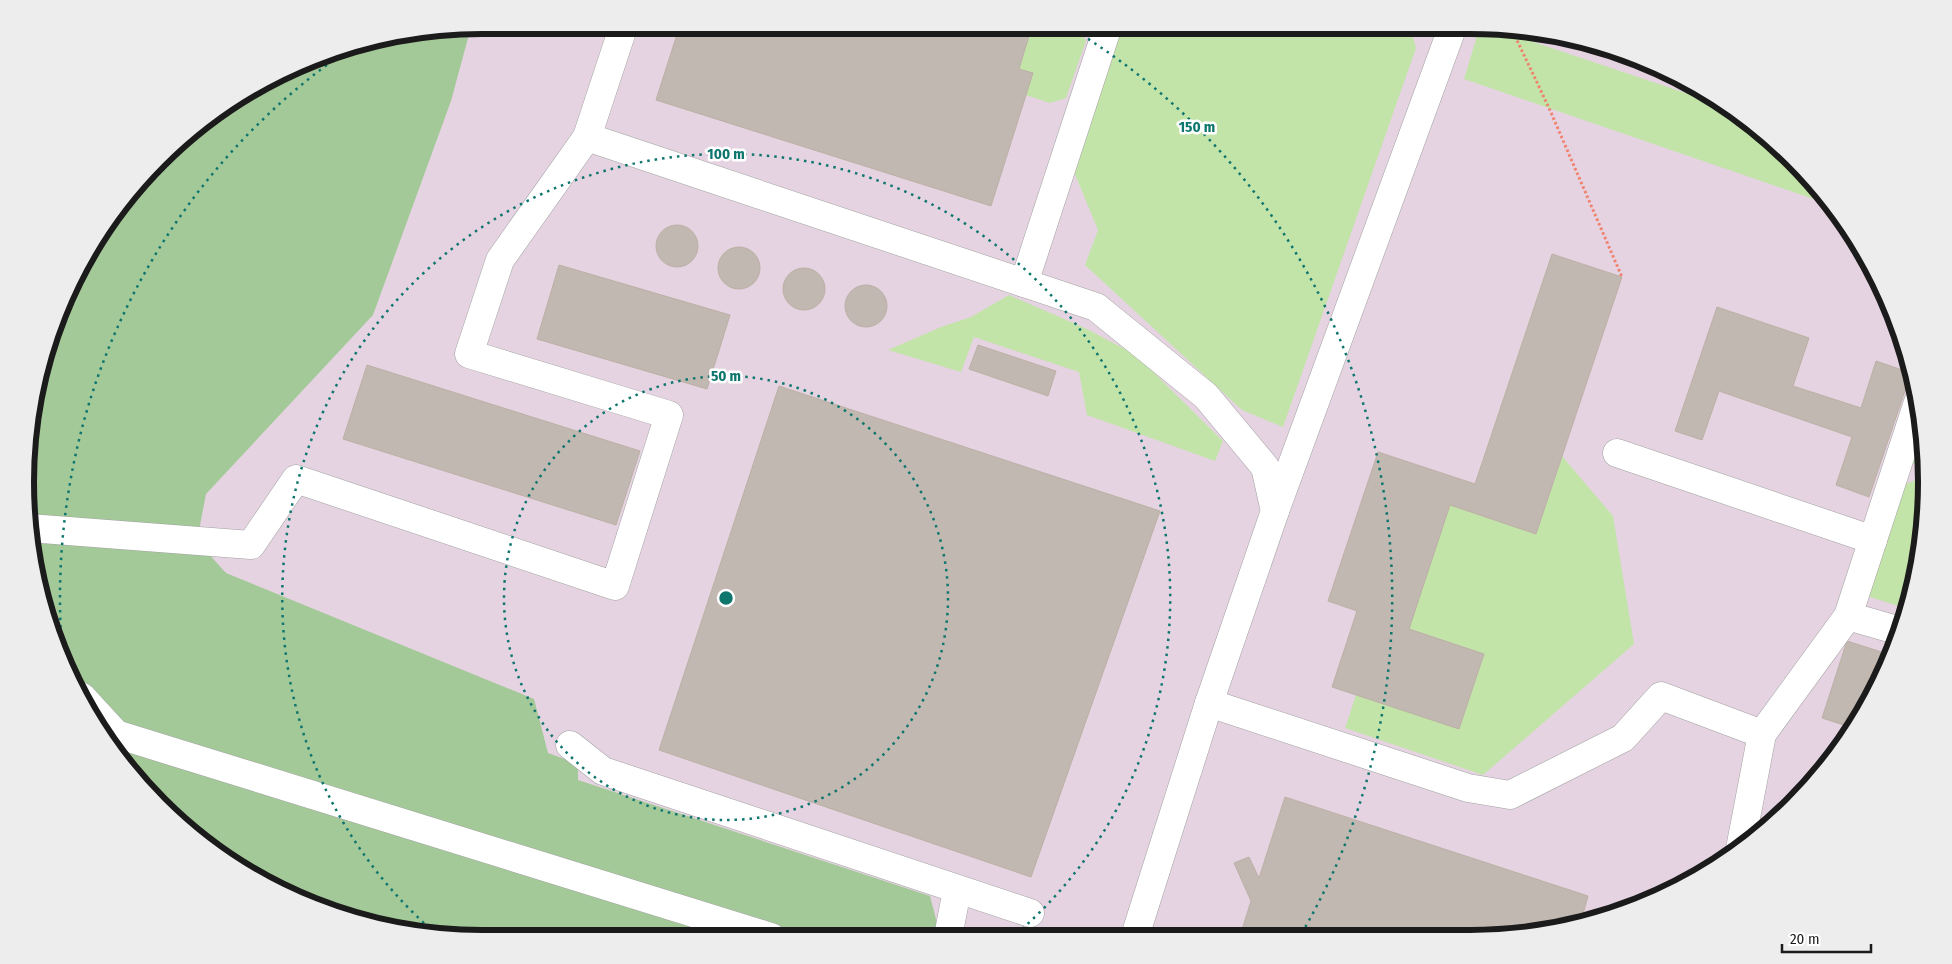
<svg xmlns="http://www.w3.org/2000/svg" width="1952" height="964" viewBox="0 0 1952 964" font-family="'Fira Sans Condensed',sans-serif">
<rect width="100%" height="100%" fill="#ece9e1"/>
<path fill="#e5d3e1" d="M 482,25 L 1500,26 L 1588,41 L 1672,72 L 1748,119 L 1813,180 L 1866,253 L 1903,335 L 1923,422 L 1926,512 L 1911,600 L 1880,684 L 1832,760 L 1748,845 L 1645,904 L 1529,935 L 452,938 L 364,923 L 280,892 L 159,805 L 72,684 L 34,393 L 60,307 L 102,228 L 204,120 L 335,49 Z"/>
<g fill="#c3e4a9">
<path d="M 1032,26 L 1068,26 L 1078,29 L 1086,41 L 1066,98 L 1050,103 L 1026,95 L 1019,69 Z"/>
<path d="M 1123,26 L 1410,26 L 1416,48 L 1283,427 L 1242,410 L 1085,265 L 1098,230 L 1074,172 Z"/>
<path d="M 1480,26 L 1486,26 L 1730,108 C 1767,131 1806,170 1831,205 L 1464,79 Z"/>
<path d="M 1009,295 L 1087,329 L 1136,355 L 1223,441 L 1215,461 L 1087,415 L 1079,372 L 974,337 L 961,372 L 888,350 L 941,327 L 971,317 Z"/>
<path d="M 1923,426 L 1924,459 L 1910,466 Z"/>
<path d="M 1562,456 L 1613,516 L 1634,644 L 1483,775 L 1345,728 L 1356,695 L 1459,729 L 1484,654 L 1409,629 L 1450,505 L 1536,534 Z"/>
<path d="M 1925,477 L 1926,512 L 1911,600 L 1908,609 L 1867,596 L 1905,484 Z"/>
</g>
<path fill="#a4c998" d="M 471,27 L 451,101 L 373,315 L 206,494 L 197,541 L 226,573 L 534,699 L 548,753 L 578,764 L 578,780 L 930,896 L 937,923 L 932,937 L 452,938 L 364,923 L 280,892 L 159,805 L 72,684 L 29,541 L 34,393 L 60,307 L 102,228 L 204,120 L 335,49 Z"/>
<g fill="#c0b8b1" stroke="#bcb0a5">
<path d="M 680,25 L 1032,26 L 1019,69 L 1033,73 L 991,206 L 656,100 Z"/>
<circle cx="677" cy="246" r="21"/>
<circle cx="739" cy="268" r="21"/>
<path d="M 1552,254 L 1622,277 L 1536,534 L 1450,505 L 1409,629 L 1484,654 L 1459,729 L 1332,687 L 1357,611 L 1328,601 L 1378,452 L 1475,484 Z"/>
<path d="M 559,265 L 730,315 L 707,389 L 537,339 Z"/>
<circle cx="804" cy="289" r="21"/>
<circle cx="866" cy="306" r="21"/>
<path d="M 1717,307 L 1809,338 L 1793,386 L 1861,408 L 1876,361 L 1911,373 L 1869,497 L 1836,485 L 1852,437 L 1719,391 L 1702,440 L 1675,431 Z"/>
<path d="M 978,345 L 1056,371 L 1048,396 L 969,369 Z"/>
<path d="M 367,365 L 640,451 L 616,525 L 343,439 Z"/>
<path d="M 779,386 L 1160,511 L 1031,877 L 659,750 Z"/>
<path d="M 1847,641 L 1891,655 L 1880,684 L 1853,728 L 1822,718 Z"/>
<path d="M 1285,797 L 1588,896 L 1581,921 L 1529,935 L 1240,936 L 1251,901 L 1234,863 L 1249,857 L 1259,878 Z"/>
</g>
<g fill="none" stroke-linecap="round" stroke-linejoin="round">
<defs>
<g id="minor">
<path d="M 587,137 L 1096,307 L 1206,396 L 1265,467 L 1275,511"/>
<path d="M 1024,283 L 1108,26"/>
<path d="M 1617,453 L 1873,540"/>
<path d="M 29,528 L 251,545 L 296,479 L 615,586 L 669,415 L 469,354 L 500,260 L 587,137 L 624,25"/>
<path d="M 1900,631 L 1848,616 L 1918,402"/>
<path d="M 82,697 L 116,734 L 110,738"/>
<path d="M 1209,703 L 1468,788 L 1510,795 L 1623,738 L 1661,696 L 1762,734 L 1848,616"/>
<path d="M 116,734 L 771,937"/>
<path d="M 570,745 L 603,771 L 1030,913"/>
<path d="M 1740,849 L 1762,734"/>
<path d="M 1135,936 L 1209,703 L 1275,511 L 1453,26"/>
<path d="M 948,937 L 957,890"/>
</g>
</defs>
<use href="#minor" stroke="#a2a2a2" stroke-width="29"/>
<path stroke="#f0836e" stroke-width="3" stroke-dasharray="2.5 2.5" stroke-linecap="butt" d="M 1515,36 L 1549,108 L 1622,277"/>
<use href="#minor" stroke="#fff" stroke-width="28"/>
</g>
<g fill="none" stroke="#0f766e" stroke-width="2.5" stroke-dasharray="2.5 5">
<circle cx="726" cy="598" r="222"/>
<path d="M435 933A444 444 0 1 1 1014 936"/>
<path d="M62 650A666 666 0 0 1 349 49M1069 27A666 666 0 0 1 1303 931"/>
</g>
<path d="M0 0H1952V964H0ZM482 34H1470A448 448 0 0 1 1918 482V482A448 448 0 0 1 1470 930H482A448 448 0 0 1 34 482V482A448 448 0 0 1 482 34Z" fill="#ededed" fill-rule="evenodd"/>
<path fill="none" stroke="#1b1b1b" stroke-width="6" d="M482 34H1470A448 448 0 0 1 1918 482V482A448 448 0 0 1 1470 930H482A448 448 0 0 1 34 482V482A448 448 0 0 1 482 34Z"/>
<circle cx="726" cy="598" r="8" fill="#0f766e" stroke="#fff" stroke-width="2.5"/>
<g font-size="15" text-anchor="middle" font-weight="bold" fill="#0f766e" stroke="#fff" stroke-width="5" stroke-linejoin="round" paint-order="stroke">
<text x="1197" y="132">150 m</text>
<text x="726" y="159">100 m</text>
<text x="726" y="381">50 m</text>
</g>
<path d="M1782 944v8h89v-8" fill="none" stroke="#1b1b1b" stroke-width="2.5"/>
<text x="1790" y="944" font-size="15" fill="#1b1b1b" stroke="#ffffff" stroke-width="4" paint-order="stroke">20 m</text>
</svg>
